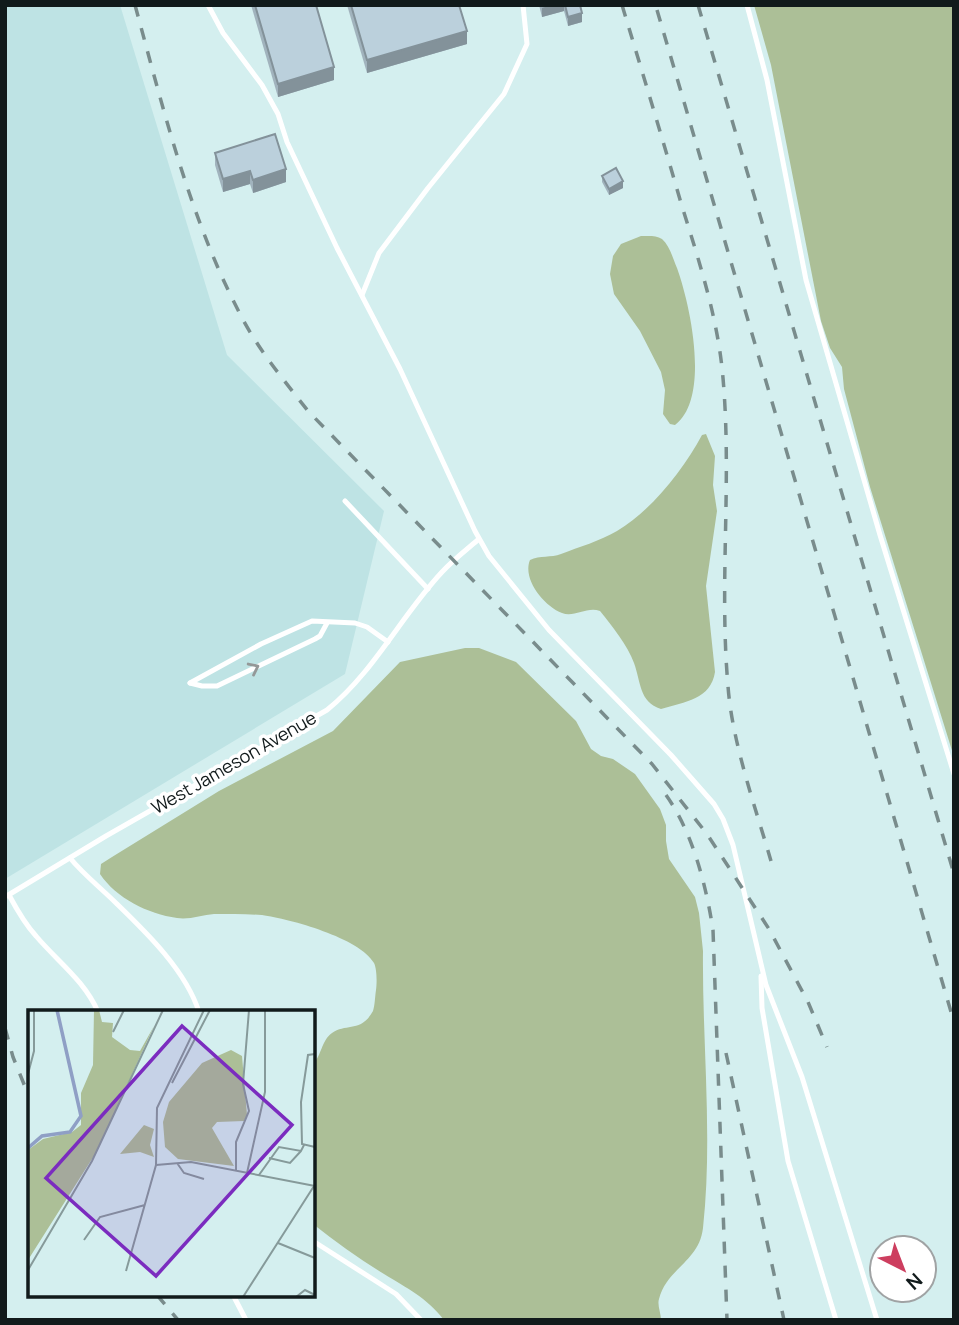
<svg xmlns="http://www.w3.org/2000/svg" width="959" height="1325" viewBox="0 0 959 1325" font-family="Manrope,sans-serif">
<rect width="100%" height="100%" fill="#d4efef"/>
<path fill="#bee3e4" d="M 5,5 L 120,5 L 227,355 L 384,511 L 345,674 L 5,879 Z"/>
<g fill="#acbf97">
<path d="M 754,5 L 954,5 L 954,757 L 870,487 L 844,389 L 842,367 L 830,348 L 821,321 L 771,65 Z"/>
<path d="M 641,236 C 648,236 656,235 662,239 C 670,246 673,259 677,268 C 690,304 711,398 675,425 L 670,424 L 663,414 L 665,390 L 661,372 L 640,331 L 614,294 L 610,274 L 613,256 L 621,244 Z"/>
<path d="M 706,434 L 715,456 L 713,485 L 717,511 L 706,586 L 715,672 C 711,699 685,702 661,709 C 639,702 641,682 634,663 C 628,646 612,626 600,611 C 587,606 574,618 562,613 C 544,606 522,579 530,560 C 540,555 551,558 561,554 C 579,547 600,541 617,531 C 652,510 683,470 702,435 Z"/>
<path d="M 465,648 L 479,648 L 516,662 L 576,721 L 591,749 L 601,756 L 613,759 L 635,774 L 660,809 L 666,825 L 666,841 L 669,859 L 695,897 L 699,913 L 703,951 C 702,1043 713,1136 703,1228 C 699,1262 667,1268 659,1299 C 657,1305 661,1313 661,1320 L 444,1320 C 426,1297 408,1289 384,1274 C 359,1259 336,1242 313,1224 L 313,1064 C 322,1055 321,1041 332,1033 C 346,1023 361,1033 373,1011 C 375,1005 375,996 376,990 C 377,983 377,969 374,963 C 360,938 290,919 262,915 C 247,914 230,914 214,914 C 202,915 189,920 177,918 C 148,914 116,898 100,874 L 101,864 L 112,857 L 219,791 L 333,731 L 400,662 Z"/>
</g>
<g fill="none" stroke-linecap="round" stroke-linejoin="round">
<g stroke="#fff" stroke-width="5">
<path d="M 208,5 L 223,33 L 262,85 L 278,114 L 287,142 L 337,248 L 400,369 L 475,531 L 489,556 L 549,630 L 671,755 L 714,804 L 723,819 L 733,845 L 766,985 L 802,1077 L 877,1320"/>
<path d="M 747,5 L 767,80 L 806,280 L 880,535 L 954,774"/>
<path d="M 362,295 L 379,253 L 428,188 L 504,94 L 527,44 L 523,5"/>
<path d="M 345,501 L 428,589"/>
<path d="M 190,683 L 261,644 L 312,621 L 355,623 L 367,627 L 388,642"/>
<path d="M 190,683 L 202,686 L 217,686 L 315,639 L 320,636 L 327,623"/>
<path d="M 70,858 C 84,875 101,888 117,904 C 147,933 186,971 199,1012"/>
<path d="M 9,895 C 17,910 25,924 36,936 C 57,961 85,981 98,1012"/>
<path d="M 5,897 L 106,836 L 327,710 C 374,672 401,616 442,572 C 453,560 466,550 479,539"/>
<path d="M 761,976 L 762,1008 L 788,1161 L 836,1320"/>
<path d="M 313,1241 L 396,1294 L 421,1320"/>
<path d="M 233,1295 L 246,1320"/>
</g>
<g stroke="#798c8c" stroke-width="3.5" stroke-dasharray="12 12" stroke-linecap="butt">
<path d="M 135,5 C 163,108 189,215 238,310 C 256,347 283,379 308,411 L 652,764 L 707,834 L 769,929 L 808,1002 L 827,1047"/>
<path d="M 622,5 C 642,71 662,137 681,203 C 699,261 718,318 723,378 C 732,481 719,584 728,686 C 732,742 755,806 771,861"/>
<path d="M 698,5 L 954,874"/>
<path d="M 657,10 L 954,1022"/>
<path d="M 666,795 C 693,833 706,885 713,930 L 727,1320"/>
<path d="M 5,1028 L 13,1057 L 30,1099"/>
<path d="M 726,1053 L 784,1320"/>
<path d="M 157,1295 L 178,1320"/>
</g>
</g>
<g fill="#a1b3bd">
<path d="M 251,5 L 316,5 L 334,80 L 278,97 Z"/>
<path d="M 347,5 L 459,5 L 467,44 L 367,73 Z"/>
<path d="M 539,5 L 581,5 L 580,6 L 582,22 L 568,26 L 564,11 L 542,17 Z"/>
<path d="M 215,153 L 286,182 L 253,193 L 250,184 L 223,192 L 215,165 Z"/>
<path d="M 602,176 L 623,188 L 609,195 L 602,182 Z"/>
</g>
<g fill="#83929a">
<path d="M 551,5 L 564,5 L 564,11 L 542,17 L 542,8 Z"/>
<path d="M 582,13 L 582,22 L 568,26 L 568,17 Z"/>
<path d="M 467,31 L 467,44 L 367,73 L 367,60 Z"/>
<path d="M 334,67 L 334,80 L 278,97 L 278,84 Z"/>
<path d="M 286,169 L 286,182 L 253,193 L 253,180 Z"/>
<path d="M 250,171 L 250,184 L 223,192 L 223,179 Z"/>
<path d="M 623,181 L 623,188 L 609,195 L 609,189 Z"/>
</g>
<g fill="#bbd0dc" stroke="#83929a" stroke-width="2">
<path d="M 255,5 L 316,5 L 334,67 L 278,84 Z"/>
<path d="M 351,5 L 459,5 L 467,31 L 367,60 Z"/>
<path d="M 565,5 L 580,5 L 582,13 L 568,17 Z"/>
<path d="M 275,134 L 286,169 L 253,180 L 250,171 L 223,179 L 215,153 Z"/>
<path d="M 616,168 L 623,181 L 609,189 L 602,176 Z"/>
</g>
<defs><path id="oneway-chevron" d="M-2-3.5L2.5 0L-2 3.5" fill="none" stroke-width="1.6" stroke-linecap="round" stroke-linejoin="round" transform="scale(1.75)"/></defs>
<use stroke="#949898" href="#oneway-chevron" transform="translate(254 668) rotate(-26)"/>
<g text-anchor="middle" stroke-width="7" stroke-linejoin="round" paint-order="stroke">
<g font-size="18" fill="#111a1b" stroke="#fff">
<text transform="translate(234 763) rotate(-30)" y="6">West Jameson Avenue</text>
</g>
</g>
<g transform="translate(28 1010)">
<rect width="287" height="287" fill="#d4efef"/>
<path d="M 66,0 L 71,0 L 74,12 L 85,13 L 84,27 L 102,40 L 112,41 L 126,16 L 69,141 L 0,250 L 0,140 L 15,129 L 44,122 L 53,115 L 53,83 L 65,55 ZM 203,40 L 214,46 L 219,105 L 216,111 L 189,112 L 184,118 L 206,156 L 150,149 L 137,137 L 135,112 L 141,92 L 174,53 ZM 116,115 L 126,119 L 122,135 L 126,147 L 112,142 L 92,144 Z" fill="#acbf97"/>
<path fill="none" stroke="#8f9fc5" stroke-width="3.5" d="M 0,138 L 14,126 L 42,122 L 53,106 L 29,0"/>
<path fill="none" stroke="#869a9a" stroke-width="2" d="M 85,22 L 96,0M 287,44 L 280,45 L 273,92 L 274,134 L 287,137M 0,64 L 6,41 L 6,0M 144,73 L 182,0M 241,148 L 262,153 L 273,141M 149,153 L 156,163 L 176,169M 128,155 L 163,152 L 287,176M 208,161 L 208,132 L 221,101 L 215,74 L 221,0M 219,163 L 237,82 L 237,0M 231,165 L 251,137 L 273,141 L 276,135M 56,230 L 72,207 L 117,195M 250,233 L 287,248M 0,260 L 64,151 L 135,0M 98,261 L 128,155 L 129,98 L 176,0M 215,287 L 286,176M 268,287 L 277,280 L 287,285"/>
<path fill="#7b2cbf" fill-opacity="0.15" stroke="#7b2cbf" stroke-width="3.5" d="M 154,16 L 264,115 L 128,266 L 18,168 Z"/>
<rect width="287" height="287" fill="none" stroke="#111a1b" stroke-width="3.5"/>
</g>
<rect width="959" height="1325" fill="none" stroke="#111a1b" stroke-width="14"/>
<g transform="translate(903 1269) rotate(138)"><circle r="33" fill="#ffffff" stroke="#a0a3a4" stroke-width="2"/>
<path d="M0-5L12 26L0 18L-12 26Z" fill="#cd3e5f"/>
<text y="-10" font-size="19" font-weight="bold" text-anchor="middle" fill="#111a1b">N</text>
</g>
</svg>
